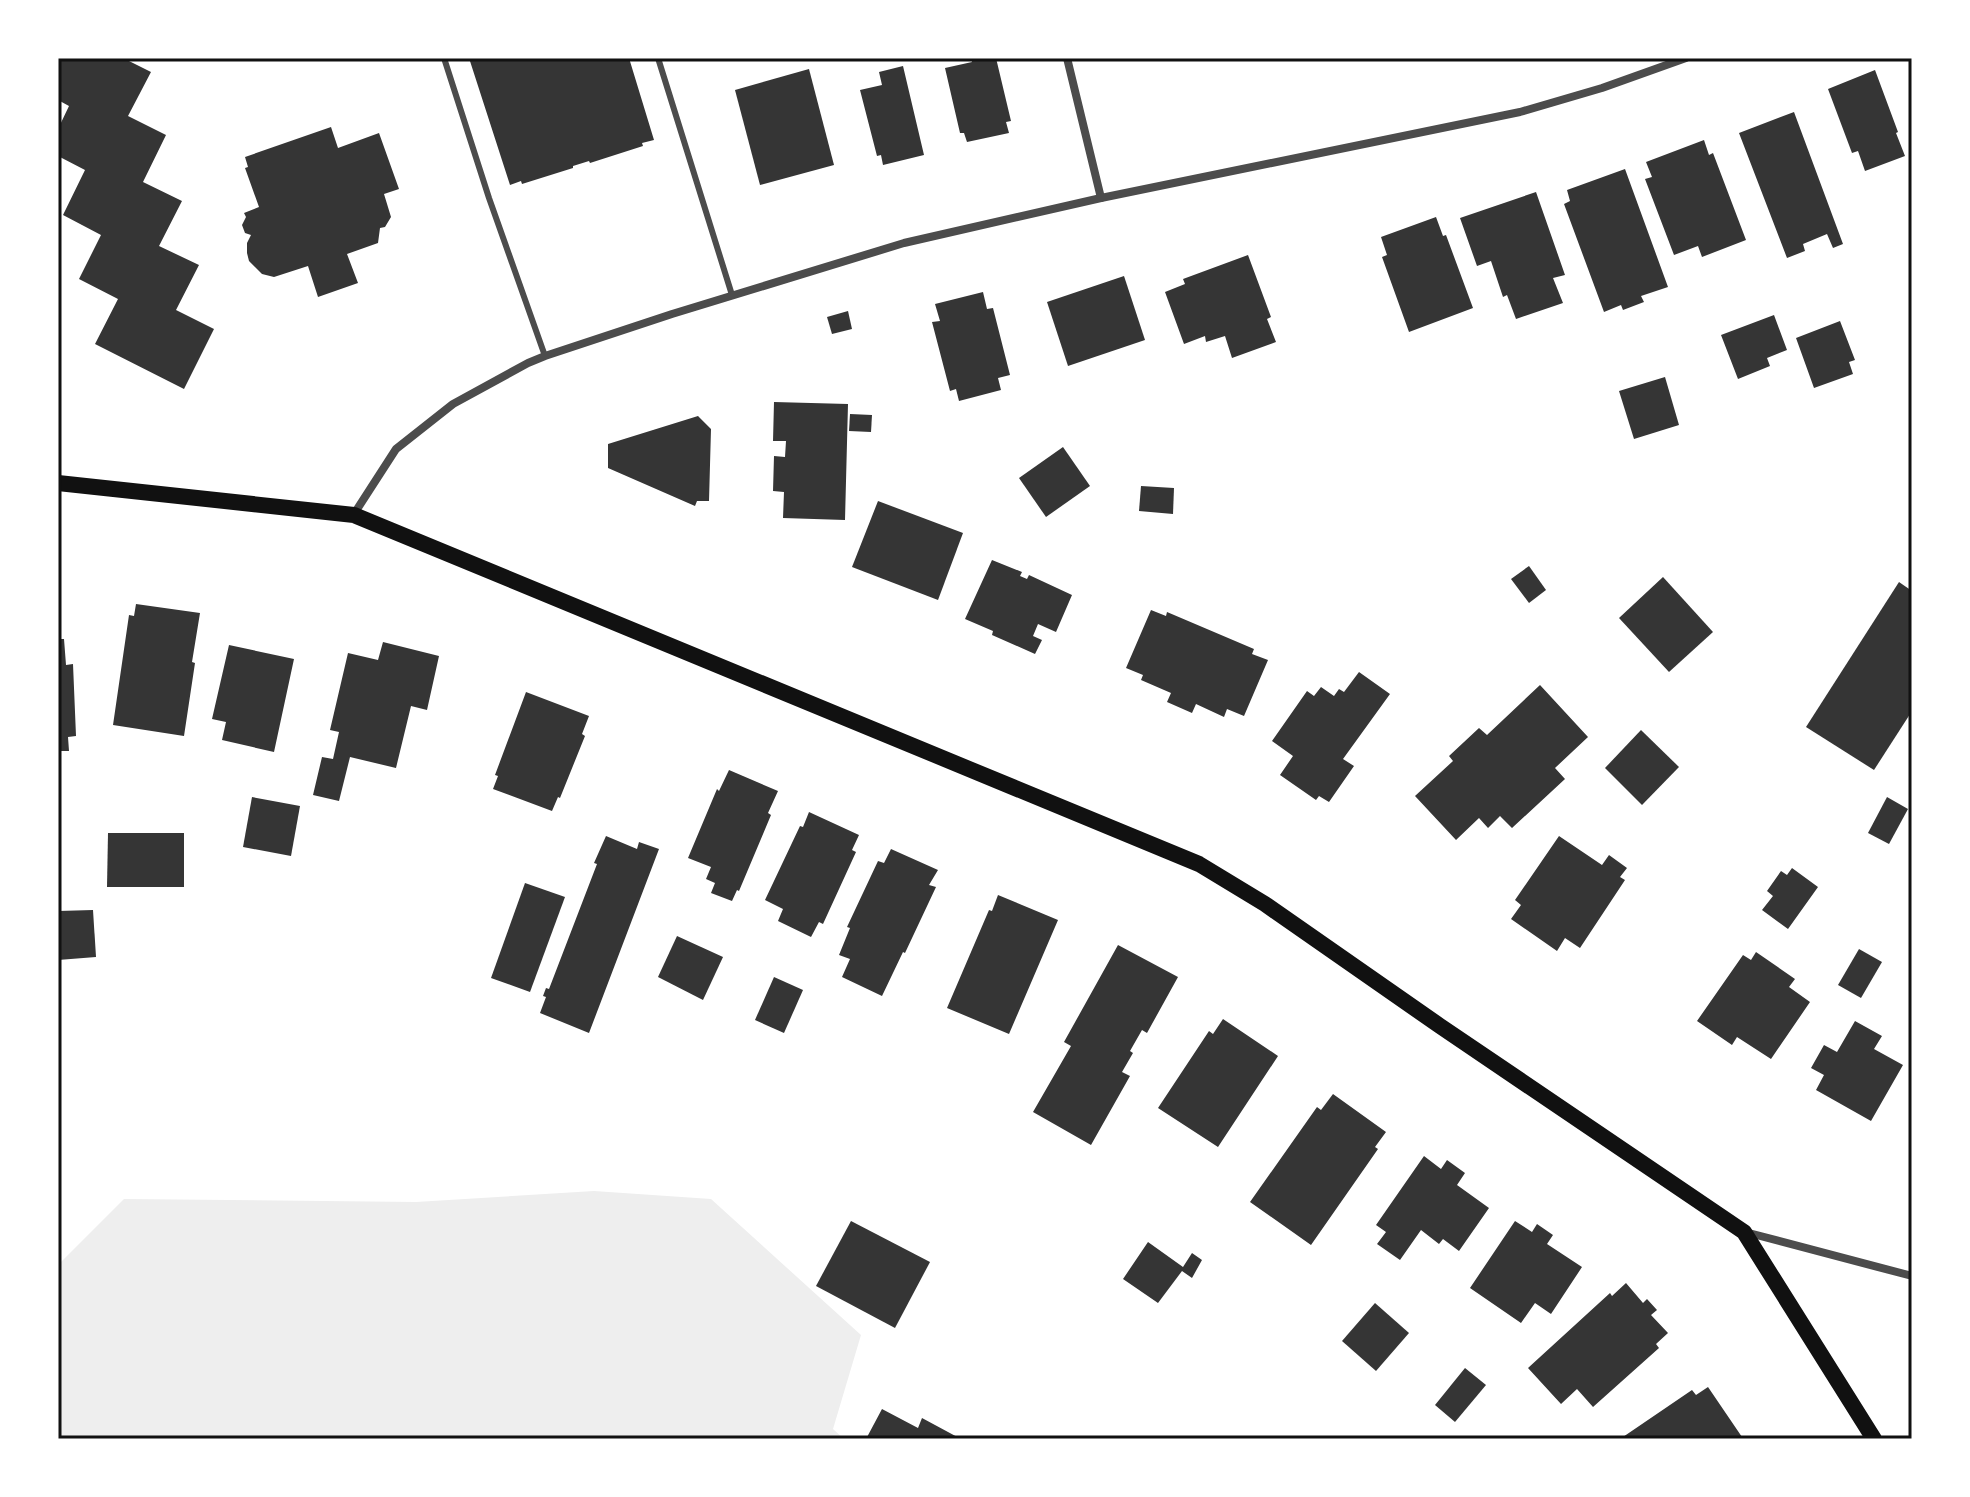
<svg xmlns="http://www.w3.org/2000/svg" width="1970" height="1497" viewBox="0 0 1970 1497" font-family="Inter,sans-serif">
<rect width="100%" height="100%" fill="#fff"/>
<path fill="#eee" d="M 594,1191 L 711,1199 L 861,1335 L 833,1429 L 844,1439 L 58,1439 L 58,1265 L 124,1199 L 416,1202 Z"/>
<g fill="#353535">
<path d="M 58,58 L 123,58 L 151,72 L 128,116 L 166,135 L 143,182 L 182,201 L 159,246 L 199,265 L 176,310 L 214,329 L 184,389 L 95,344 L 118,299 L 79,279 L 101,235 L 63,215 L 85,170 L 58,156 L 58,129 L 69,106 L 58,100 Z"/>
<path d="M 469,58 L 629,58 L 654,140 L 642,143 L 643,146 L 590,163 L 589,161 L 573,166 L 573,168 L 522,184 L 521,181 L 510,185 Z"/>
<path d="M 971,58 L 996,58 L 1011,121 L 1006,122 L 1009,133 L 967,142 L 964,133 L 960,133 L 945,68 L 972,62 Z"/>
<path d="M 903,66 L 924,155 L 883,165 L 881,155 L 877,156 L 860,90 L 882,85 L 879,72 Z"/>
<path d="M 809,69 L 834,165 L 760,185 L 735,90 Z"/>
<path d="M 1875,70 L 1898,132 L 1896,133 L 1905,156 L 1865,171 L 1858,151 L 1852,153 L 1828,89 Z"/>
<path d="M 1794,112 L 1843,244 L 1833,248 L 1827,234 L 1803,244 L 1805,251 L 1787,258 L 1739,133 Z"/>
<path d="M 331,127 L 338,148 L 379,133 L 399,189 L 384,194 L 391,217 L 385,227 L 380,228 L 378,243 L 347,254 L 358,283 L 318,297 L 308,266 L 274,277 L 262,274 L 249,261 L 247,253 L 247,243 L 251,235 L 245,233 L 242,225 L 246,217 L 244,213 L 259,207 L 245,168 L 248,167 L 245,157 Z"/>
<path d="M 1704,140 L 1709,155 L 1713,153 L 1746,240 L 1702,257 L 1698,246 L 1674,255 L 1645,179 L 1652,177 L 1646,162 Z"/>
<path d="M 1625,169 L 1668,287 L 1641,296 L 1644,302 L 1623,310 L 1621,305 L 1604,312 L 1564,204 L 1570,201 L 1567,190 Z"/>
<path d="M 1536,192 L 1565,275 L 1553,278 L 1563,303 L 1516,319 L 1507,295 L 1503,297 L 1491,261 L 1477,266 L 1460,218 Z"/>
<path d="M 1436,217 L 1443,236 L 1446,235 L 1473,308 L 1409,332 L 1382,257 L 1387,255 L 1381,237 Z"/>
<path d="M 1248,255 L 1271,317 L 1267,319 L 1276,342 L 1232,358 L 1225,336 L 1206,342 L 1205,336 L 1184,344 L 1165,292 L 1185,284 L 1183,279 Z"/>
<path d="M 1124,276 L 1145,340 L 1068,366 L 1047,302 Z"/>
<path d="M 983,292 L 987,309 L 993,308 L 1010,375 L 998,378 L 1001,390 L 959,401 L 956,389 L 950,391 L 932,322 L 940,321 L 935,304 Z"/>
<path d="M 848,311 L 852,329 L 832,334 L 827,317 Z"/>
<path d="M 1774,315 L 1787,350 L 1767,358 L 1770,366 L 1738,379 L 1721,335 Z"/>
<path d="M 1840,321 L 1855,360 L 1849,362 L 1853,374 L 1814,388 L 1796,338 Z"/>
<path d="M 1665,377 L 1679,425 L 1634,439 L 1619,391 Z"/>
<path d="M 774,402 L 848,404 L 845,520 L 783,518 L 784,492 L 773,491 L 774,456 L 785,457 L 786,441 L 773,441 Z"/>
<path d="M 850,414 L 872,415 L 871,432 L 849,431 Z"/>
<path d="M 698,416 L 711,429 L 709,501 L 697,501 L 695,506 L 608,468 L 608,444 Z"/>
<path d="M 1063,447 L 1090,486 L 1046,517 L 1019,478 Z"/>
<path d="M 1141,486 L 1174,488 L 1173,514 L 1139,511 Z"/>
<path d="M 878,501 L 963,533 L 938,600 L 852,567 Z"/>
<path d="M 992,560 L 1022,572 L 1020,576 L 1027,579 L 1029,575 L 1072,595 L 1056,632 L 1038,624 L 1033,636 L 1042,640 L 1035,654 L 992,635 L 993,631 L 965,619 Z"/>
<path d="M 1529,566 L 1546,590 L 1529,603 L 1511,579 Z"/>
<path d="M 1663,577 L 1713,632 L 1669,672 L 1619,618 Z"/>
<path d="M 1899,582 L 1912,591 L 1912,711 L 1874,770 L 1806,727 Z"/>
<path d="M 136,604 L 200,613 L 192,662 L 195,663 L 184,736 L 113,725 L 129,615 L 134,616 Z"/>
<path d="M 1151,610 L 1166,616 L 1167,612 L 1254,649 L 1252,654 L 1268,660 L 1244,716 L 1227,709 L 1224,717 L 1196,704 L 1192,713 L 1167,702 L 1171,693 L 1141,680 L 1143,675 L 1126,668 Z"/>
<path d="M 58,639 L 64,639 L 66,665 L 73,664 L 76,736 L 68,737 L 69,751 L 58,751 Z"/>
<path d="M 383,642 L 439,656 L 427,710 L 411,706 L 396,768 L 350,757 L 339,801 L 313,795 L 322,757 L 333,759 L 339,732 L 330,730 L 348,653 L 378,660 Z"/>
<path d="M 229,645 L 294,659 L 274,752 L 222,740 L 226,722 L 212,719 Z"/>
<path d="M 1359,672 L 1390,694 L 1343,759 L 1354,766 L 1329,802 L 1319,796 L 1316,800 L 1280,775 L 1293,756 L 1272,741 L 1307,691 L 1314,696 L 1321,687 L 1334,696 L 1339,689 L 1344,692 Z"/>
<path d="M 1540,685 L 1588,737 L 1555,768 L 1565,779 L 1512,828 L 1500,816 L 1488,828 L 1479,818 L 1456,840 L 1415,796 L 1453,761 L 1449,756 L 1479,728 L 1487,735 Z"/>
<path d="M 526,692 L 589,716 L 582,734 L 585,736 L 560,798 L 558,797 L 552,811 L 493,789 L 498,776 L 495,775 Z"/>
<path d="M 1641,730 L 1679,767 L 1642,805 L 1605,768 Z"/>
<path d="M 729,770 L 778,791 L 768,813 L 771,815 L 739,891 L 737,890 L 732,901 L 711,893 L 715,883 L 706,879 L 711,867 L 688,858 L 717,789 L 719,791 Z"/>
<path d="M 252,797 L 300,806 L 291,856 L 243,847 Z"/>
<path d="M 1887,797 L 1908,809 L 1889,844 L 1868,833 Z"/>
<path d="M 809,812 L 859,835 L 852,850 L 856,852 L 823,924 L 819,922 L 811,937 L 778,921 L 783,909 L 765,900 L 800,826 L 803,827 Z"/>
<path d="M 108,833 L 184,833 L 184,887 L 107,887 Z"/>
<path d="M 606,836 L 637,849 L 639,842 L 659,849 L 589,1033 L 540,1013 L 546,997 L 543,996 L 546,988 L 549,989 L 597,864 L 594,863 Z"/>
<path d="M 1559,836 L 1602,865 L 1609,855 L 1627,868 L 1620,877 L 1625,880 L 1580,948 L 1565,938 L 1557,951 L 1511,919 L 1521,905 L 1515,900 Z"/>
<path d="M 891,849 L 938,870 L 929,885 L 936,887 L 905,953 L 903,952 L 882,996 L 842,977 L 850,959 L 839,955 L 850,928 L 847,927 L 878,861 L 884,863 Z"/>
<path d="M 1792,868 L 1818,887 L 1788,929 L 1762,910 L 1773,896 L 1767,891 L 1781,871 L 1787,875 Z"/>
<path d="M 525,883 L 565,897 L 530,992 L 491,978 Z"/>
<path d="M 998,895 L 1058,920 L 1009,1034 L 947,1008 L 989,910 L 992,911 Z"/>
<path d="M 93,910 L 96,957 L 58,960 L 58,911 Z"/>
<path d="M 677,936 L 723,957 L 703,1000 L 658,977 Z"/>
<path d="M 1118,945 L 1178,977 L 1147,1033 L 1142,1030 L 1130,1051 L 1133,1053 L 1122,1072 L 1130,1076 L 1091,1145 L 1033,1112 L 1071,1046 L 1064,1042 Z"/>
<path d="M 1859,949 L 1882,962 L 1861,998 L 1838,985 Z"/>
<path d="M 1756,952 L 1795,979 L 1789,987 L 1810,1002 L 1771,1059 L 1737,1037 L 1732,1045 L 1697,1021 L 1743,955 L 1751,960 Z"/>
<path d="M 774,977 L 803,990 L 784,1033 L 755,1020 Z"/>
<path d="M 1223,1019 L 1278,1056 L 1218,1147 L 1158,1108 L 1209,1031 L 1213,1034 Z"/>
<path d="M 1855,1021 L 1882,1036 L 1874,1049 L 1903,1065 L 1871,1121 L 1816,1090 L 1824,1075 L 1811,1068 L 1824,1045 L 1837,1052 Z"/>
<path d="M 1333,1094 L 1386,1132 L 1375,1147 L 1378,1149 L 1311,1245 L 1250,1202 L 1317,1107 L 1321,1110 Z"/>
<path d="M 1424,1156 L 1441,1169 L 1447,1160 L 1465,1173 L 1457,1185 L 1489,1208 L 1459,1251 L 1443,1239 L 1439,1244 L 1421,1230 L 1400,1260 L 1377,1244 L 1386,1232 L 1376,1225 Z"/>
<path d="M 851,1221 L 930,1262 L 895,1328 L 816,1286 Z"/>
<path d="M 1515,1221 L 1532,1232 L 1537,1224 L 1553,1235 L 1547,1244 L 1582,1267 L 1551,1314 L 1535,1303 L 1521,1323 L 1470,1288 Z"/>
<path d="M 1148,1242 L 1183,1267 L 1192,1253 L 1202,1260 L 1192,1278 L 1182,1271 L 1158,1303 L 1123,1279 Z"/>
<path d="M 1626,1283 L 1643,1303 L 1647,1299 L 1657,1310 L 1651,1315 L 1668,1333 L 1656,1344 L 1659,1348 L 1593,1407 L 1577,1389 L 1561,1404 L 1528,1368 L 1610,1293 L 1612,1296 Z"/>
<path d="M 1375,1303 L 1409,1333 L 1376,1371 L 1342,1341 Z"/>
<path d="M 1465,1368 L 1486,1385 L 1455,1422 L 1435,1405 Z"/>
<path d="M 1708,1387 L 1742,1437 L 1739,1439 L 1620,1439 L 1692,1390 L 1696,1395 Z"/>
<path d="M 882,1409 L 918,1428 L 922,1418 L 961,1439 L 866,1439 Z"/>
</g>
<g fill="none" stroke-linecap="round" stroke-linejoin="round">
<g stroke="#4c4c4c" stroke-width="6">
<path d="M 444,58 L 489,198 L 545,356"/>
<path d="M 658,58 L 732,295"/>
</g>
<g stroke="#4c4c4c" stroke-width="8">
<path d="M 1067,58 L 1101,198"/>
<path d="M 354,514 L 396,449 L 453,404 L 528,363 L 545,356 L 672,314 L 904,243 L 1101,198 L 1520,112 L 1602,88 L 1686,58"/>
<path d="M 1745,1232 L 1912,1276"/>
</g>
<path stroke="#111" stroke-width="16" d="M 58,483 L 354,515 L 1199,864 L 1265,904 L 1440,1026 L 1744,1232 L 1874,1439"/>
</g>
<rect width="1970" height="1497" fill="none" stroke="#ffffff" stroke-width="120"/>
<rect x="60" y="60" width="1850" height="1377" fill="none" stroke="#111" stroke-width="3"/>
</svg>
